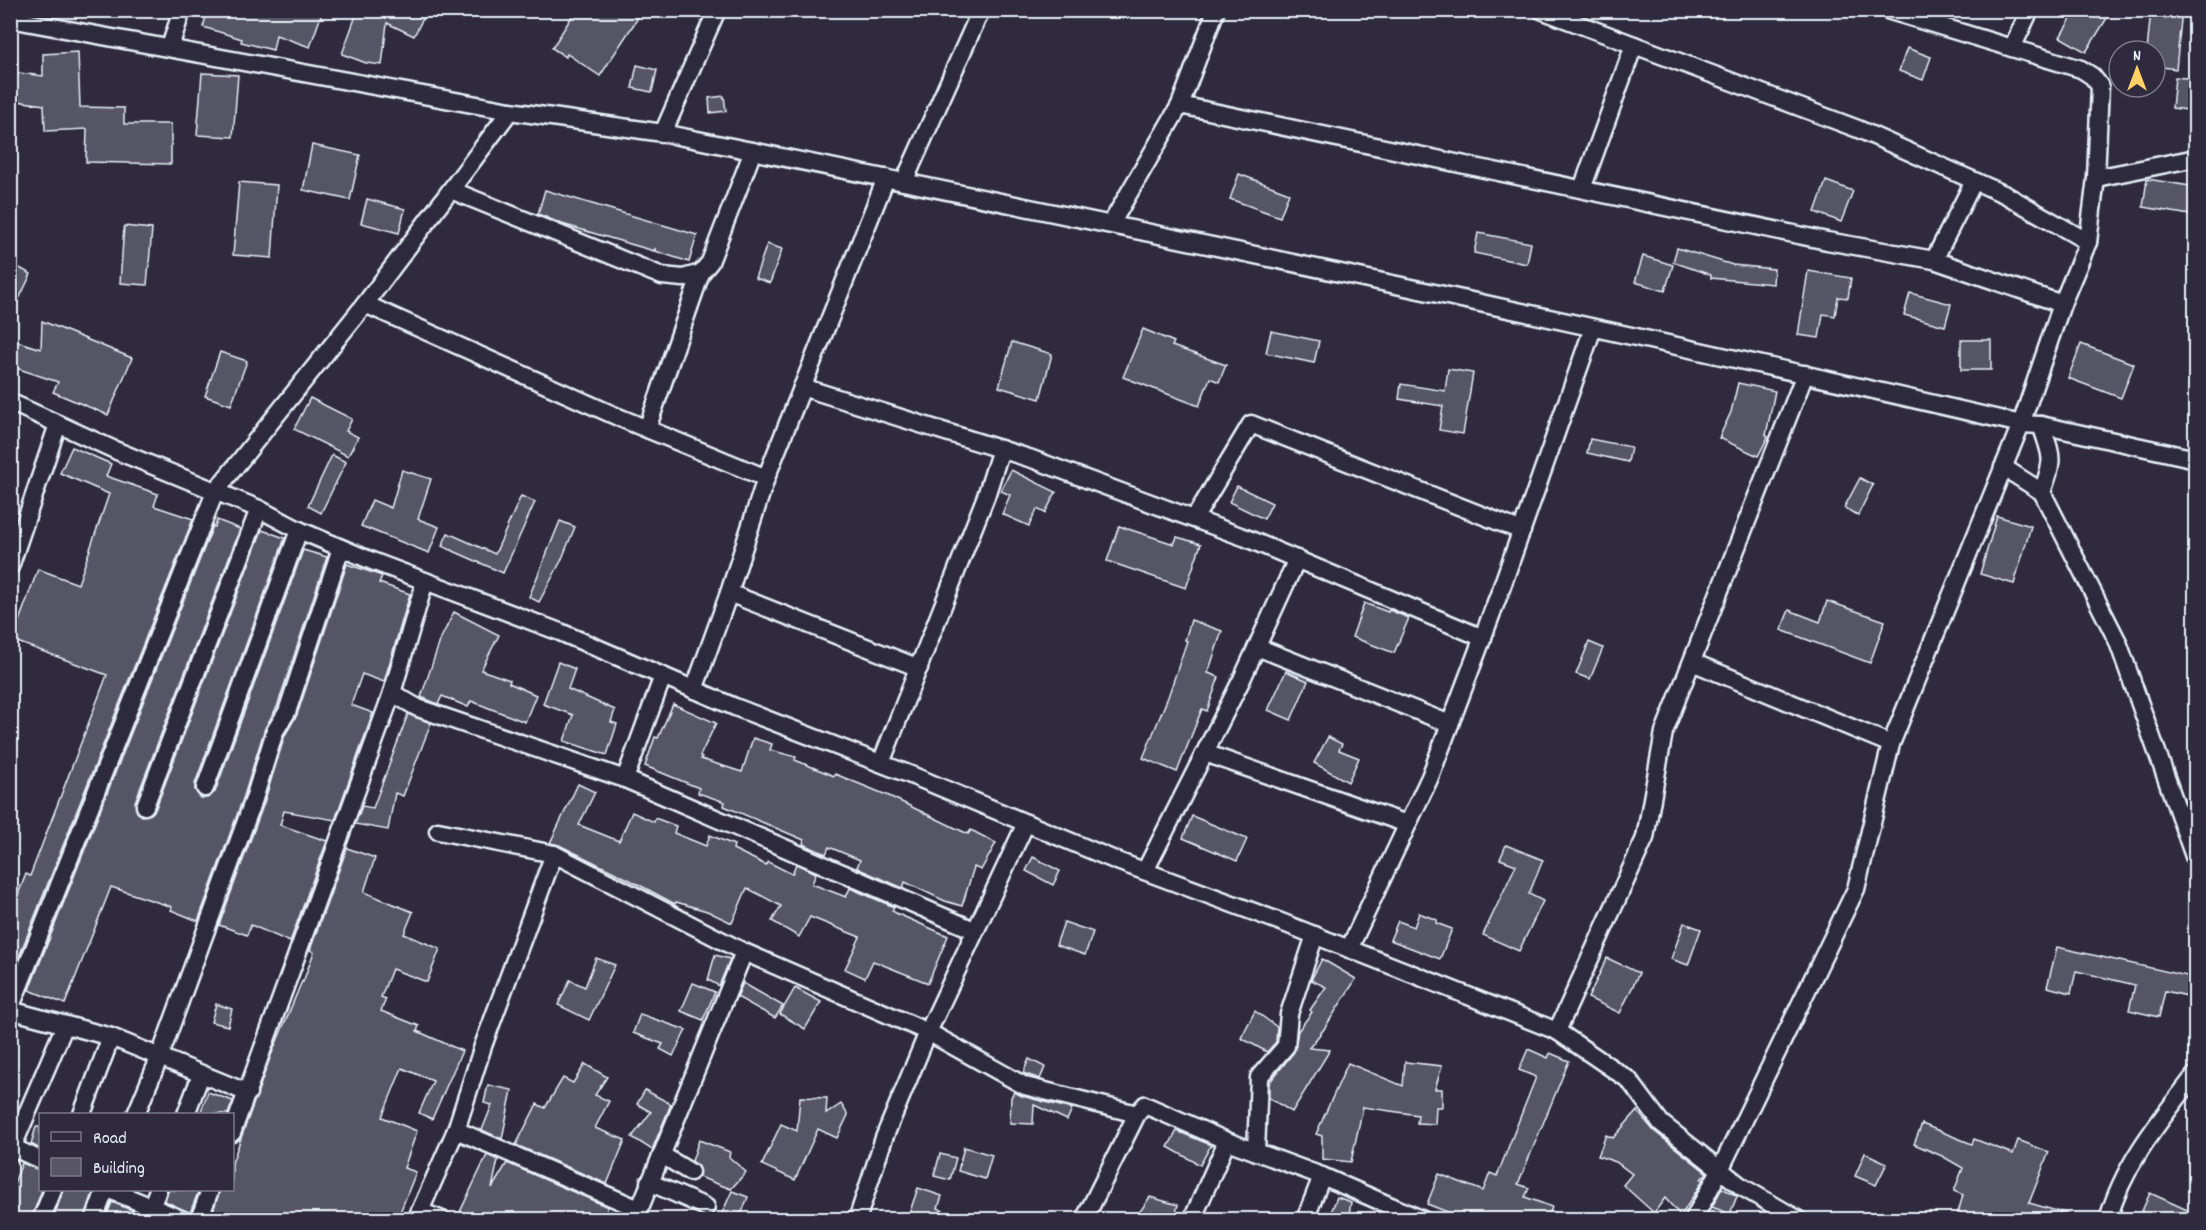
<svg xmlns="http://www.w3.org/2000/svg" width="2206" height="1230" viewBox="0 0 2206 1230" font-family="Dekko,sans-serif">
<rect width="100%" height="100%" fill="#2f2a3d"/>
<filter id="ink" filterUnits="userSpaceOnUse"><feTurbulence type="fractalNoise" baseFrequency=".0167" numOctaves="2"/><feDisplacementMap in="SourceGraphic" scale="12" xChannelSelector="R" yChannelSelector="G"/><feConvolveMatrix kernelMatrix="1 2 1 2 8 2 1 2 1" color-interpolation-filters="sRGB"/></filter>
<g filter="url(#ink)">
<g fill="#575565" stroke="#e8f1f8" stroke-width="1.5">
<path d="M 208,10 L 323,10 L 310,47 L 276,35 L 273,50 L 241,42 L 242,39 L 203,27 Z"/>
<path d="M 358,10 L 427,10 L 414,36 L 387,23 L 382,65 L 366,63 L 342,54 Z"/>
<path d="M 576,10 L 643,10 L 600,76 L 567,54 L 566,57 L 552,48 Z"/>
<path d="M 2076,10 L 2112,10 L 2086,52 L 2060,37 Z"/>
<path d="M 2151,10 L 2182,10 L 2176,69 L 2155,66 L 2155,51 L 2147,51 Z"/>
<path d="M 1907,48 L 1931,57 L 1923,80 L 1899,71 Z"/>
<path d="M 78,52 L 80,107 L 124,108 L 124,124 L 171,124 L 171,164 L 86,162 L 87,129 L 45,131 L 44,105 L 10,100 L 12,72 L 43,76 L 43,54 Z"/>
<path d="M 637,65 L 657,70 L 652,92 L 632,88 Z"/>
<path d="M 202,73 L 238,75 L 233,137 L 197,135 Z"/>
<path d="M 2175,77 L 2196,79 L 2196,111 L 2172,108 Z"/>
<path d="M 724,96 L 726,111 L 710,113 L 709,98 Z"/>
<path d="M 312,145 L 360,155 L 350,200 L 303,190 Z"/>
<path d="M 1239,174 L 1289,193 L 1280,217 L 1230,199 Z"/>
<path d="M 2147,179 L 2196,187 L 2196,216 L 2143,207 Z"/>
<path d="M 1826,181 L 1853,191 L 1841,222 L 1815,212 Z"/>
<path d="M 239,182 L 277,185 L 272,258 L 233,255 Z"/>
<path d="M 545,190 L 697,235 L 689,262 L 655,251 L 655,248 L 654,251 L 562,224 L 538,214 Z"/>
<path d="M 367,199 L 405,209 L 399,233 L 361,223 Z"/>
<path d="M 124,226 L 152,229 L 147,285 L 120,283 Z"/>
<path d="M 1478,233 L 1531,243 L 1527,264 L 1474,253 Z"/>
<path d="M 767,244 L 782,249 L 770,283 L 755,278 Z"/>
<path d="M 1677,248 L 1733,265 L 1774,269 L 1773,284 L 1711,278 L 1711,275 L 1673,262 Z"/>
<path d="M 1643,256 L 1673,265 L 1665,291 L 1635,282 Z"/>
<path d="M 10,263 L 31,274 L 10,318 Z"/>
<path d="M 1808,271 L 1851,278 L 1848,298 L 1838,297 L 1835,316 L 1823,314 L 1819,338 L 1798,335 Z"/>
<path d="M 1910,293 L 1951,304 L 1945,326 L 1904,315 Z"/>
<path d="M 42,321 L 132,358 L 108,415 L 53,392 L 58,382 L 10,366 L 10,339 L 41,349 Z"/>
<path d="M 1143,329 L 1174,342 L 1172,346 L 1226,365 L 1219,382 L 1210,378 L 1199,406 L 1123,377 Z"/>
<path d="M 1271,331 L 1319,341 L 1314,363 L 1266,353 Z"/>
<rect x="1961" y="340" width="30" height="30"/>
<path d="M 1012,342 L 1052,354 L 1040,399 L 999,387 Z"/>
<path d="M 2081,344 L 2134,364 L 2121,398 L 2068,378 Z"/>
<path d="M 220,352 L 247,361 L 231,405 L 205,396 Z"/>
<path d="M 1448,369 L 1473,373 L 1463,434 L 1439,430 L 1443,406 L 1399,399 L 1401,384 L 1445,391 Z"/>
<path d="M 1738,383 L 1775,391 L 1766,435 L 1768,437 L 1758,456 L 1719,438 L 1731,412 Z"/>
<path d="M 310,398 L 352,419 L 346,431 L 358,437 L 348,456 L 294,429 Z"/>
<path d="M 1590,439 L 1631,447 L 1628,462 L 1587,453 Z"/>
<path d="M 72,447 L 111,464 L 106,476 L 158,494 L 154,506 L 193,519 L 10,979 L 10,915 L 26,874 L 30,876 L 107,675 L 12,640 L 38,569 L 78,584 L 109,494 L 60,473 Z"/>
<path d="M 332,455 L 346,462 L 321,513 L 308,506 Z"/>
<path d="M 402,470 L 431,479 L 418,519 L 439,527 L 429,553 L 361,526 L 372,500 L 391,508 Z"/>
<path d="M 1011,470 L 1056,492 L 1045,513 L 1037,509 L 1029,526 L 1002,514 L 1010,495 L 1001,491 Z"/>
<path d="M 1860,478 L 1873,485 L 1858,515 L 1844,508 Z"/>
<path d="M 1237,486 L 1272,503 L 1264,519 L 1229,502 Z"/>
<path d="M 521,496 L 535,502 L 503,573 L 442,546 L 448,533 L 495,554 Z"/>
<path d="M 1997,516 L 2031,526 L 2014,584 L 1980,574 Z"/>
<path d="M 217,520 L 240,529 L 135,802 L 137,812 L 142,816 L 151,814 L 155,810 L 262,530 L 285,538 L 195,784 L 195,790 L 201,798 L 207,798 L 215,792 L 303,550 L 327,557 L 277,707 L 265,728 L 244,796 L 198,921 L 171,910 L 172,907 L 111,887 L 65,1004 L 29,990 L 213,526 L 215,527 Z"/>
<path d="M 560,521 L 575,527 L 561,561 L 539,602 L 529,597 Z"/>
<path d="M 1119,526 L 1174,544 L 1177,537 L 1201,544 L 1186,588 L 1107,561 Z"/>
<path d="M 347,564 L 382,576 L 379,583 L 410,594 L 384,682 L 362,674 L 351,705 L 373,713 L 335,820 L 284,811 L 280,825 L 327,841 L 290,942 L 251,925 L 247,935 L 219,925 L 264,803 L 285,735 L 297,715 Z"/>
<path d="M 1827,601 L 1885,621 L 1870,663 L 1781,630 L 1789,610 L 1820,622 Z"/>
<path d="M 1364,603 L 1388,612 L 1389,610 L 1409,618 L 1394,653 L 1352,637 Z"/>
<path d="M 454,612 L 499,635 L 481,670 L 510,680 L 509,683 L 536,695 L 525,722 L 471,701 L 468,707 L 442,696 L 438,704 L 421,697 L 441,638 Z"/>
<path d="M 1191,620 L 1222,631 L 1208,673 L 1219,677 L 1207,711 L 1202,709 L 1177,772 L 1143,758 L 1168,697 L 1187,641 L 1185,640 Z"/>
<path d="M 1589,642 L 1603,648 L 1590,679 L 1576,674 Z"/>
<path d="M 558,662 L 575,669 L 568,689 L 615,710 L 611,722 L 617,724 L 607,755 L 564,741 L 573,715 L 543,704 Z"/>
<path d="M 1286,671 L 1308,681 L 1291,720 L 1268,710 Z"/>
<path d="M 673,704 L 716,723 L 700,756 L 702,757 L 701,759 L 742,772 L 753,738 L 772,744 L 770,750 L 796,757 L 795,760 L 834,776 L 835,774 L 889,796 L 968,834 L 971,830 L 996,843 L 981,870 L 974,867 L 962,906 L 945,901 L 905,882 L 903,888 L 859,869 L 857,867 L 860,860 L 829,847 L 826,854 L 803,844 L 804,840 L 724,806 L 725,802 L 698,793 L 699,788 L 645,766 L 655,737 L 658,738 Z"/>
<path d="M 408,714 L 431,723 L 403,796 L 395,793 L 388,830 L 355,824 L 362,806 L 373,808 Z"/>
<path d="M 1328,737 L 1342,744 L 1339,750 L 1359,758 L 1348,782 L 1314,763 Z"/>
<path d="M 578,784 L 595,792 L 579,825 L 619,841 L 632,812 L 654,822 L 655,818 L 676,826 L 674,833 L 706,846 L 710,835 L 734,845 L 733,849 L 766,865 L 768,862 L 792,874 L 796,864 L 816,873 L 812,884 L 846,897 L 850,888 L 894,907 L 892,911 L 898,914 L 948,936 L 928,983 L 873,961 L 865,978 L 845,969 L 860,937 L 810,917 L 799,937 L 772,921 L 781,906 L 747,888 L 732,923 L 707,911 L 676,902 L 675,904 L 630,880 L 559,845 L 550,843 Z"/>
<path d="M 1192,816 L 1247,839 L 1237,861 L 1183,838 Z"/>
<path d="M 1506,845 L 1543,860 L 1529,894 L 1543,901 L 1519,951 L 1483,935 L 1516,865 L 1500,859 Z"/>
<path d="M 347,848 L 375,858 L 364,892 L 413,912 L 404,934 L 440,949 L 427,982 L 392,969 L 381,997 L 386,999 L 381,1011 L 419,1026 L 417,1031 L 462,1051 L 432,1119 L 419,1113 L 433,1081 L 402,1068 L 382,1117 L 417,1131 L 404,1168 L 416,1172 L 397,1220 L 210,1220 L 220,1190 L 232,1190 L 232,1163 L 270,1058 L 302,981 L 303,982 L 314,952 L 310,950 Z"/>
<path d="M 1033,857 L 1060,871 L 1053,885 L 1026,871 Z"/>
<path d="M 1419,913 L 1437,920 L 1436,923 L 1452,929 L 1440,959 L 1390,940 L 1398,921 L 1414,927 Z"/>
<path d="M 1064,922 L 1093,932 L 1085,955 L 1056,945 Z"/>
<path d="M 1684,923 L 1701,929 L 1688,965 L 1671,959 Z"/>
<path d="M 2057,947 L 2196,978 L 2196,998 L 2165,991 L 2159,1017 L 2129,1010 L 2135,985 L 2076,971 L 2071,993 L 2047,987 Z"/>
<path d="M 715,955 L 730,959 L 719,986 L 708,980 Z"/>
<path d="M 596,958 L 615,965 L 589,1020 L 558,1005 L 570,980 L 585,987 Z"/>
<path d="M 1607,958 L 1639,973 L 1620,1013 L 1588,998 Z"/>
<path d="M 1322,959 L 1356,979 L 1324,1029 L 1309,1048 L 1330,1050 L 1292,1112 L 1269,1098 L 1269,1083 L 1294,1052 L 1298,1031 L 1312,1012 L 1310,1010 L 1326,987 L 1311,980 Z"/>
<path d="M 693,983 L 715,992 L 703,1020 L 681,1011 Z"/>
<path d="M 743,983 L 783,1006 L 775,1018 L 737,997 Z"/>
<path d="M 795,988 L 821,1002 L 805,1029 L 780,1014 Z"/>
<path d="M 216,1004 L 232,1009 L 228,1026 L 211,1022 Z"/>
<path d="M 1255,1011 L 1277,1027 L 1276,1042 L 1267,1052 L 1241,1038 Z"/>
<path d="M 640,1014 L 686,1030 L 673,1056 L 660,1049 L 663,1044 L 633,1033 Z"/>
<path d="M 1528,1049 L 1548,1058 L 1550,1053 L 1569,1061 L 1518,1184 L 1529,1188 L 1525,1197 L 1552,1207 L 1547,1220 L 1468,1220 L 1427,1204 L 1439,1174 L 1483,1191 L 1490,1173 L 1497,1176 L 1536,1077 L 1519,1070 Z"/>
<path d="M 1029,1059 L 1045,1067 L 1040,1079 L 1023,1073 Z"/>
<path d="M 1405,1062 L 1442,1066 L 1435,1089 L 1442,1089 L 1442,1107 L 1436,1107 L 1435,1124 L 1417,1123 L 1418,1115 L 1363,1107 L 1351,1162 L 1322,1159 L 1322,1136 L 1316,1134 L 1348,1063 L 1403,1086 Z"/>
<path d="M 585,1064 L 607,1077 L 595,1095 L 609,1101 L 595,1128 L 625,1140 L 607,1184 L 516,1145 L 537,1104 L 545,1108 L 563,1078 L 573,1083 Z"/>
<path d="M 488,1085 L 512,1090 L 502,1139 L 482,1130 L 492,1105 L 484,1103 Z"/>
<path d="M 645,1090 L 671,1104 L 652,1150 L 632,1137 L 651,1112 L 637,1104 Z"/>
<path d="M 208,1092 L 233,1101 L 228,1114 L 200,1114 Z"/>
<path d="M 1014,1092 L 1022,1096 L 1072,1109 L 1067,1120 L 1034,1105 L 1033,1124 L 1010,1123 L 1011,1097 Z"/>
<path d="M 800,1097 L 827,1098 L 826,1114 L 841,1104 L 848,1115 L 837,1138 L 818,1129 L 795,1180 L 762,1165 L 781,1124 L 797,1131 Z"/>
<path d="M 1637,1111 L 1654,1131 L 1707,1173 L 1701,1179 L 1703,1180 L 1681,1216 L 1665,1198 L 1654,1213 L 1623,1185 L 1632,1174 L 1616,1162 L 1598,1156 L 1606,1135 L 1613,1138 Z"/>
<path d="M 1922,1124 L 1972,1144 L 1974,1139 L 2013,1154 L 2018,1140 L 2049,1152 L 2029,1203 L 2071,1215 L 2071,1220 L 1956,1220 L 1963,1195 L 1954,1191 L 1963,1168 L 1942,1156 L 1914,1144 Z"/>
<path d="M 36,1127 L 40,1127 L 40,1149 L 31,1144 Z"/>
<path d="M 1177,1131 L 1211,1145 L 1200,1165 L 1168,1147 Z"/>
<path d="M 699,1140 L 730,1152 L 729,1157 L 746,1172 L 731,1189 L 699,1177 L 699,1167 L 692,1161 Z"/>
<path d="M 964,1147 L 992,1155 L 985,1179 L 958,1171 Z"/>
<path d="M 1865,1153 L 1887,1163 L 1876,1185 L 1855,1176 Z"/>
<path d="M 940,1154 L 956,1158 L 950,1180 L 934,1176 Z"/>
<path d="M 487,1155 L 498,1160 L 492,1188 L 507,1163 L 608,1207 L 602,1220 L 478,1220 L 460,1212 Z"/>
<path d="M 22,1163 L 40,1170 L 42,1190 L 31,1220 L 10,1220 L 10,1193 Z"/>
<path d="M 918,1188 L 942,1196 L 938,1208 L 958,1220 L 907,1220 Z"/>
<path d="M 1722,1188 L 1737,1196 L 1730,1214 L 1712,1207 Z"/>
<path d="M 63,1190 L 94,1190 L 84,1220 L 53,1220 Z"/>
<path d="M 168,1190 L 199,1190 L 190,1213 L 165,1201 Z"/>
<path d="M 732,1191 L 748,1197 L 739,1220 L 719,1220 Z"/>
<path d="M 2150,1193 L 2196,1214 L 2196,1220 L 2138,1220 Z"/>
<path d="M 1150,1197 L 1178,1205 L 1174,1220 L 1134,1220 Z"/>
<path d="M 1337,1197 L 1351,1202 L 1348,1220 L 1328,1220 Z"/>
<path d="M 112,1202 L 138,1213 L 136,1220 L 105,1220 Z"/>
</g>
<g fill="none" stroke-linecap="round" stroke-linejoin="round">
<defs>
<g id="street">
<path d="M 1541,10 L 1858,129 L 2006,195 L 2088,242"/>
<path d="M 10,19 L 510,111 L 663,133 L 717,10"/>
<path d="M 170,47 L 182,10"/>
<path d="M 2012,48 L 2030,10"/>
<path d="M 1180,105 L 1827,241 L 1934,260 L 2062,304"/>
<path d="M 663,133 C 1117,225 1570,319 2021,424 L 2041,425 L 2196,459"/>
<path d="M 2096,178 L 2196,158"/>
<path d="M 904,182 L 981,10"/>
<path d="M 1582,189 L 1634,45"/>
<path d="M 451,190 L 662,276 L 683,278 L 701,273"/>
<path d="M 1111,224 L 1180,105 L 1216,10"/>
<path d="M 1934,260 L 1974,181"/>
<path d="M 365,304 L 618,417 L 766,478"/>
<path d="M 802,387 L 1032,459 L 1194,519 L 1246,538 L 1483,638"/>
<path d="M 10,402 L 117,451 L 259,509 L 299,530 L 372,561 L 560,632 L 735,707 L 911,775 L 1117,861 L 1281,922 L 1557,1031 L 1629,1080 L 1661,1123 L 1742,1187 L 1799,1220"/>
<path d="M 2041,425 C 2053,459 2054,458 2042,492"/>
<path d="M 647,429 L 701,273 L 710,262 L 753,151"/>
<path d="M 2003,467 L 2042,492 L 2118,642 L 2196,862"/>
<path d="M 1194,519 L 1251,424 L 1522,531"/>
<path d="M 10,567 L 58,424"/>
<path d="M 729,593 L 919,668"/>
<path d="M 1257,647 L 1450,724"/>
<path d="M 1692,662 L 1891,744"/>
<path d="M 694,690 L 729,593 L 766,478 L 886,178"/>
<path d="M 392,693 L 418,708 L 625,779 L 974,930"/>
<path d="M 1205,753 L 1407,824"/>
<path d="M 881,763 L 986,496 L 1001,449"/>
<path d="M 625,779 L 663,676"/>
<path d="M 205,788 L 299,530"/>
<path d="M 145,806 L 259,509"/>
<path d="M 438,831 L 554,854 L 744,952 L 928,1032 L 1025,1086 L 1137,1114"/>
<path d="M 1145,871 L 1242,679 L 1297,559"/>
<path d="M 1349,949 L 1430,777 L 1501,589 L 1593,328"/>
<path d="M 10,1009 L 215,492 L 365,304 L 510,111"/>
<path d="M 10,1010 L 111,1037 L 248,1093"/>
<path d="M 1557,1031 L 1645,838 L 1664,732 L 1805,374"/>
<path d="M 82,1114 L 111,1037"/>
<path d="M 136,1114 L 160,1056 L 254,799 L 275,731 L 287,712 L 341,548"/>
<path d="M 186,1114 L 201,1075"/>
<path d="M 456,1130 L 639,1209"/>
<path d="M 232,1133 L 392,693 L 425,581"/>
<path d="M 10,1146 L 40,1160"/>
<path d="M 1256,1152 L 1259,1077 L 1286,1046 L 1289,1014 L 1315,935"/>
<path d="M 10,1153 L 65,1025"/>
<path d="M 662,1155 L 690,1172"/>
<path d="M 649,1182 L 706,1207"/>
<path d="M 110,1190 L 183,1220"/>
<path d="M 420,1211 L 442,1220"/>
<path d="M 41,1220 L 53,1190"/>
<path d="M 94,1220 L 105,1190"/>
<path d="M 146,1220 L 158,1190"/>
<path d="M 199,1220 L 210,1190"/>
<path d="M 416,1220 L 456,1130 L 483,1046 L 554,854"/>
<path d="M 635,1220 L 744,952"/>
<path d="M 857,1220 L 884,1138 L 928,1032 L 1026,823"/>
<path d="M 1084,1220 L 1137,1114 L 1145,1105 L 1227,1141 L 1322,1176 L 1423,1220"/>
<path d="M 1192,1220 L 1227,1141"/>
<path d="M 1305,1220 L 1322,1176"/>
<path d="M 1693,1220 L 1720,1170 L 1856,889 L 1891,744 L 2021,424 L 2062,304 L 2088,242 L 2096,178 L 2100,86 L 2092,76 L 2081,69 L 1887,10"/>
<path d="M 2108,1220 C 2123,1164 2161,1119 2196,1074"/>
</g>
</defs>
<use href="#street" stroke="#e8f1f8" stroke-width="21"/>
<use href="#street" stroke="#2f2a3d" stroke-width="16"/>
</g>
</g>
<rect width="2206" height="1230" fill="none" stroke="#2f2a3d" stroke-width="36"/>
<rect x="18" y="18" width="2170" height="1194" fill="none" stroke="#e8f1f8" stroke-width="2" filter="url(#ink)"/>
<rect x="39" y="1113" width="195" height="78" fill="#2f2a3d" stroke="#797a88" stroke-width="1.5"/>
<rect x="51" y="1132" width="30" height="9" fill="#2f2a3d" stroke="#797a88" stroke-width="1.5"/>
<text x="93" y="1143" font-size="18" fill="#e8f1f8">Road</text>
<rect x="51" y="1158" width="30" height="18" fill="#575565" stroke="#797a88" stroke-width="1.5"/>
<text x="93" y="1173" font-size="18" fill="#e8f1f8">Building</text>
<g transform="translate(2137 69)"><circle r="28" fill="#2f2a3d" stroke="#797a88" stroke-width="1.5"/>
<path d="M0-4.5L10 22L0 15L-10 22Z" fill="#ffd166"/>
<text y="-9" font-size="16" font-weight="bold" text-anchor="middle" fill="#e8f1f8">N</text>
</g>
</svg>
